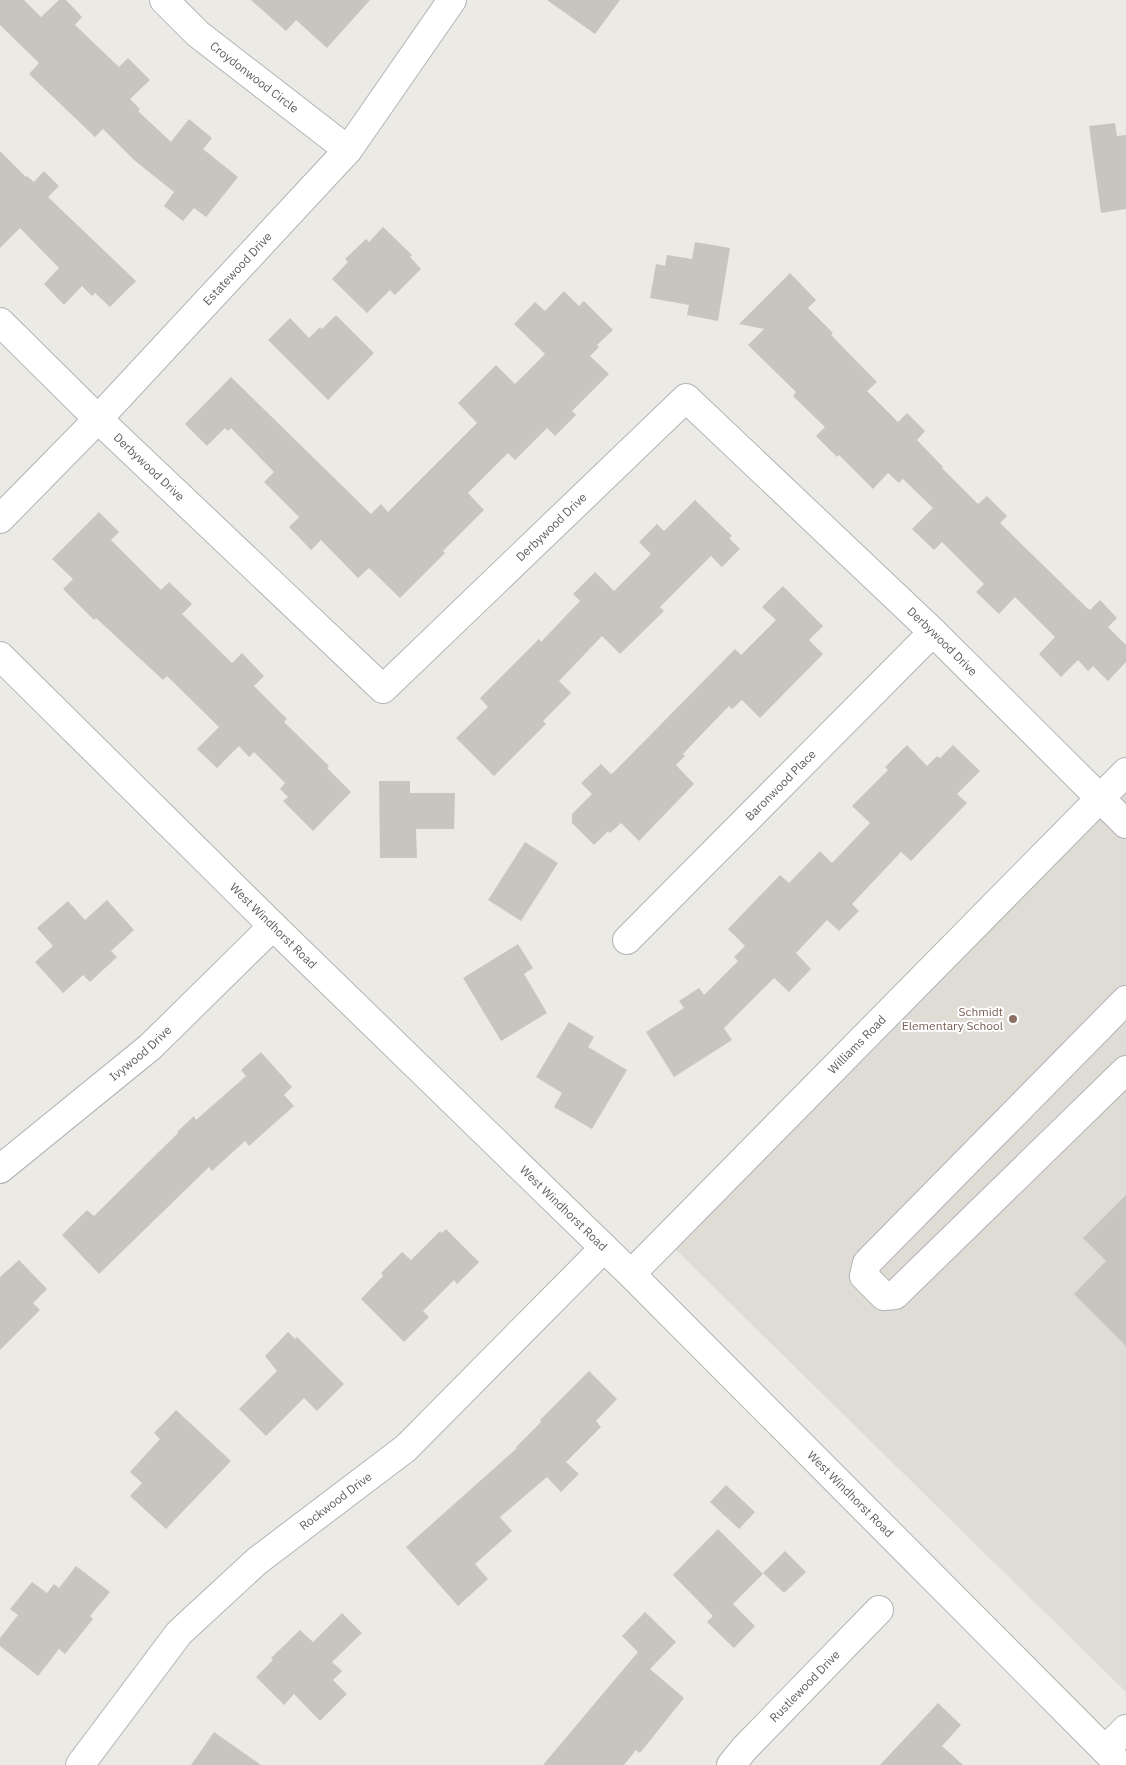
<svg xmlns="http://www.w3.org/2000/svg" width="1126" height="1765" viewBox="0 0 1126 1765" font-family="'IBM Plex Sans',sans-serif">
<rect width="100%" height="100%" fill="#eceae4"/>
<path fill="#dfdbd5" d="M 1126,789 L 1126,1692 L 674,1248 Z"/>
<g fill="#c8c5c0">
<path d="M 0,0 L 24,0 L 41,17 L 59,0 L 66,0 L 82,17 L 75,25 L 119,67 L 128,58 L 150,80 L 130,99 L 140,109 L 138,111 L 171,142 L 189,119 L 212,138 L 203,149 L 238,177 L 206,217 L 194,208 L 183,221 L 164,206 L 174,192 L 134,160 L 103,129 L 95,137 L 29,74 L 39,63 L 0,25 Z"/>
<path d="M 251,0 L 370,0 L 327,48 L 296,20 L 286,31 Z"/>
<path d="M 547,0 L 620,0 L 595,34 Z"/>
<path d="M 1115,123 L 1117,136 L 1126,135 L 1126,209 L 1101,213 L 1089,126 Z"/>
<path d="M 0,151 L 26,177 L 27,176 L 34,182 L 44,171 L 59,186 L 48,197 L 136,281 L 110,307 L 95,293 L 92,296 L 82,286 L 64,305 L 44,284 L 59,268 L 20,228 L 0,248 Z"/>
<path d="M 383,227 L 412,255 L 410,257 L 421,269 L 395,295 L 390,290 L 367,313 L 332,279 L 348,262 L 345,259 L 366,239 L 369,242 Z"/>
<path d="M 695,242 L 730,248 L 718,321 L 687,315 L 689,305 L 650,298 L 656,264 L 665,266 L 667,255 L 692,259 Z"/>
<path d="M 790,273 L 816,300 L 808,308 L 833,333 L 831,335 L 877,382 L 867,391 L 898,422 L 907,413 L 925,431 L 917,440 L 943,467 L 942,468 L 978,504 L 987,496 L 1007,516 L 1000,523 L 1086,607 L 1090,610 L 1100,600 L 1117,618 L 1108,627 L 1126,645 L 1126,662 L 1108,681 L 1093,666 L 1088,671 L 1078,660 L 1061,677 L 1039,654 L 1055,637 L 1015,597 L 999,614 L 976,592 L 984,584 L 942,542 L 934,550 L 912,529 L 933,508 L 903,479 L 899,483 L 888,473 L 873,489 L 839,455 L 837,457 L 816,436 L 825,427 L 793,396 L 796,392 L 748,345 L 764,329 L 739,324 Z"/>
<path d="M 564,291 L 579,306 L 584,301 L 613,330 L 597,345 L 599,347 L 590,356 L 609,374 L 572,411 L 576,415 L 555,436 L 547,428 L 515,460 L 508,453 L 468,493 L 484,510 L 443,551 L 445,553 L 400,598 L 369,568 L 358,578 L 321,540 L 311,550 L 289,527 L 299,517 L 264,482 L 274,472 L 231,428 L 228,431 L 225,428 L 207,446 L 185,424 L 231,377 L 371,514 L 381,504 L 388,512 L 477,423 L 458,403 L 496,365 L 515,384 L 545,354 L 514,324 L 535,302 L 545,311 Z"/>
<path d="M 336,315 L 374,353 L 328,400 L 268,340 L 290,318 L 309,338 L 320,327 L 322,329 Z"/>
<path d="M 695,500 L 732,536 L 729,538 L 740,549 L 722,567 L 711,556 L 660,607 L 664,611 L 620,654 L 602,636 L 559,681 L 571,693 L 543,721 L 546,724 L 494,776 L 456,738 L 488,707 L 480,698 L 539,639 L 541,642 L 580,601 L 573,594 L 595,572 L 614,591 L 651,554 L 639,542 L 657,524 L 664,531 Z"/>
<path d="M 99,512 L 119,532 L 111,540 L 161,590 L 169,582 L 192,604 L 182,614 L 232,663 L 242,653 L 264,676 L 254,686 L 287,719 L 284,722 L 329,766 L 327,768 L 351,792 L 313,831 L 283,801 L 288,797 L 280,789 L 285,783 L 254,752 L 249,757 L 239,746 L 217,768 L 197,749 L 219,727 L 167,676 L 163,680 L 96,618 L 94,620 L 63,589 L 73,579 L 52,559 Z"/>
<path d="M 783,586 L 823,626 L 809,640 L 823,654 L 760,718 L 742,700 L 732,709 L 729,706 L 698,738 L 683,754 L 685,756 L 676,765 L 694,784 L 639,841 L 621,823 L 610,833 L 608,831 L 594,845 L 572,823 L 572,814 L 592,794 L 581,783 L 601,764 L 611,774 L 613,773 L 735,649 L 741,655 L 776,620 L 762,607 Z"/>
<path d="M 907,745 L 927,766 L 937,756 L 940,758 L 953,745 L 980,771 L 957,794 L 967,803 L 911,861 L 901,852 L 852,904 L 859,911 L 839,931 L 827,920 L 796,953 L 811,969 L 789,992 L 774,978 L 724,1028 L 732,1040 L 674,1077 L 646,1032 L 684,1008 L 679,1001 L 699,988 L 704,995 L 738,961 L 734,957 L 745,946 L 728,929 L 780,875 L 789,883 L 820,851 L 832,863 L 870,823 L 852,806 L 888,770 L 885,767 Z"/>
<path d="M 379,781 L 410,781 L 410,793 L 455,793 L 454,829 L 416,829 L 417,858 L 380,858 Z"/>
<path d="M 525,842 L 558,863 L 521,921 L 488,900 Z"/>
<path d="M 107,900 L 134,930 L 111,951 L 117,957 L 90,982 L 83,975 L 63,993 L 35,962 L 53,946 L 37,928 L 68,901 L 85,920 Z"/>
<path d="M 518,944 L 533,968 L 524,974 L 547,1013 L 501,1041 L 463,978 Z"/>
<path d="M 569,1022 L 594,1037 L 588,1047 L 627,1070 L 592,1129 L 554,1107 L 562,1093 L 536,1077 Z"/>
<path d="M 261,1052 L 292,1087 L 284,1095 L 294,1106 L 249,1146 L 245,1141 L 212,1171 L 209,1167 L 99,1274 L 62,1235 L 87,1210 L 94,1216 L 178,1133 L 177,1132 L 194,1116 L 196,1120 L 246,1076 L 241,1070 Z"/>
<path d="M 1126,1195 L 1126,1346 L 1074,1294 L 1106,1261 L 1083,1238 Z"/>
<path d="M 446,1229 L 479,1262 L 457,1284 L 454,1280 L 423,1311 L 429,1317 L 404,1342 L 361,1299 L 383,1276 L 381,1273 L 402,1252 L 411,1260 L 440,1231 L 442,1233 Z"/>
<path d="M 19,1260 L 47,1289 L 33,1303 L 40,1310 L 0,1350 L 0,1277 Z"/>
<path d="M 288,1332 L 295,1339 L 297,1337 L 344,1384 L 317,1411 L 304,1398 L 266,1436 L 239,1409 L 277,1371 L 265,1356 Z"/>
<path d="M 589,1371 L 617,1399 L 596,1421 L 601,1427 L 566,1462 L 579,1474 L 561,1492 L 547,1477 L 500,1517 L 512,1531 L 475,1564 L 488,1579 L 458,1606 L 406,1547 L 517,1448 L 516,1447 L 541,1422 L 540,1420 Z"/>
<path d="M 176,1410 L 231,1461 L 166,1529 L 130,1496 L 142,1483 L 130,1472 L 160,1439 L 154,1433 Z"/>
<path d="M 726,1485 L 755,1512 L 739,1529 L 710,1502 Z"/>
<path d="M 718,1529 L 763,1574 L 733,1604 L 755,1626 L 734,1648 L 707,1622 L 713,1616 L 673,1575 Z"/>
<path d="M 785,1551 L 806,1572 L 784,1593 L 763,1573 Z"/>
<path d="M 76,1566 L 110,1592 L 90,1616 L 93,1619 L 65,1654 L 59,1649 L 38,1676 L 0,1646 L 0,1638 L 18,1615 L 10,1609 L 32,1582 L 47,1593 L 54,1584 L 59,1588 Z"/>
<path d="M 645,1612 L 676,1642 L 650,1669 L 684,1698 L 640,1753 L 636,1750 L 624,1765 L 543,1765 L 638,1652 L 622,1636 Z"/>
<path d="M 342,1613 L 362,1633 L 332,1662 L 342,1671 L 333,1680 L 347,1694 L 320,1721 L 294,1694 L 284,1705 L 256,1677 L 273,1660 L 271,1658 L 300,1630 L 313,1642 Z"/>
<path d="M 938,1703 L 961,1725 L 942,1746 L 963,1765 L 880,1765 Z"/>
<path d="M 214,1732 L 261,1765 L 191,1765 Z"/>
</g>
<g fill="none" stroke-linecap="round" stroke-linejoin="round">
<defs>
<g id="minor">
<path id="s1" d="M 164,0 L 198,34 L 348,150"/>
<path id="s2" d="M 0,322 L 98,419 L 383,689 L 686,398 L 933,632 L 1126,824"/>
<path id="s3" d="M 0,519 L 98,419 L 348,150 L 452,0"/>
<path id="s4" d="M 0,656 L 273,926 L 631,1274 L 1120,1765"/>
<path id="s5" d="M 627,940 L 933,632"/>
<path d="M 1126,1000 L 867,1263 L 864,1276 L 884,1296 L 895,1295 L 1126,1070"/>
<path id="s6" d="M 0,1169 L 150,1047 L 273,926"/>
<path id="s7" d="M 631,1274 L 1126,772"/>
<path d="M 1105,1750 L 1126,1729"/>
<path id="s8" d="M 80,1765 L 179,1633 L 257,1561 L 406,1448 L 604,1248"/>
<path id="s9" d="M 731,1765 L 744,1749 L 879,1610"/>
</g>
</defs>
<use href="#minor" stroke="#b1b4b7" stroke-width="30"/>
<use href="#minor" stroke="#fff" stroke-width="28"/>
</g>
<circle fill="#8d6e63" stroke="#fff" stroke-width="2" cx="1013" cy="1019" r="5"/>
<g text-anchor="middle" stroke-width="4" stroke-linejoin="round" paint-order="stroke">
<g font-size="12" fill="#5c5f62" stroke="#fff">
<text dy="4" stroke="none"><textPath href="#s1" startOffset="119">Croydonwood Circle</textPath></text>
<text dy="4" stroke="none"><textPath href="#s3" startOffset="345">Estatewood Drive</textPath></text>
<text dy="4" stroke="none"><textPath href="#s2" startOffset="208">Derbywood Drive</textPath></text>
<text dy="4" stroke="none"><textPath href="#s2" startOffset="764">Derbywood Drive</textPath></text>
<text dy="4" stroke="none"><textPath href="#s2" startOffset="1304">Derbywood Drive</textPath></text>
<text dy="4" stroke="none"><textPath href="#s5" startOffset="218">Baronwood Place</textPath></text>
<text dy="4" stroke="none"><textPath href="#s4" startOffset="384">West Windhorst Road</textPath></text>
<text dy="4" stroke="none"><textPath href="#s7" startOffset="322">Williams Road</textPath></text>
<text dy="4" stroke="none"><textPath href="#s6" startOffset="182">Ivywood Drive</textPath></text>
<text dy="4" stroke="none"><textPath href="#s4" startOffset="789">West Windhorst Road</textPath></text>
<text dy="4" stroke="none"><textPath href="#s4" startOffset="1194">West Windhorst Road</textPath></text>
<text dy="4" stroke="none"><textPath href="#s8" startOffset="370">Rockwood Drive</textPath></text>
<text dy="4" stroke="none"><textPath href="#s9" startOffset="108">Rustlewood Drive</textPath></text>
</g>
<g font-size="12" fill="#785e54" stroke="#fff" text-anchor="end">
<text x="1003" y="1016">Schmidt<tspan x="1003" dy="14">Elementary School</tspan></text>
</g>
</g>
</svg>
